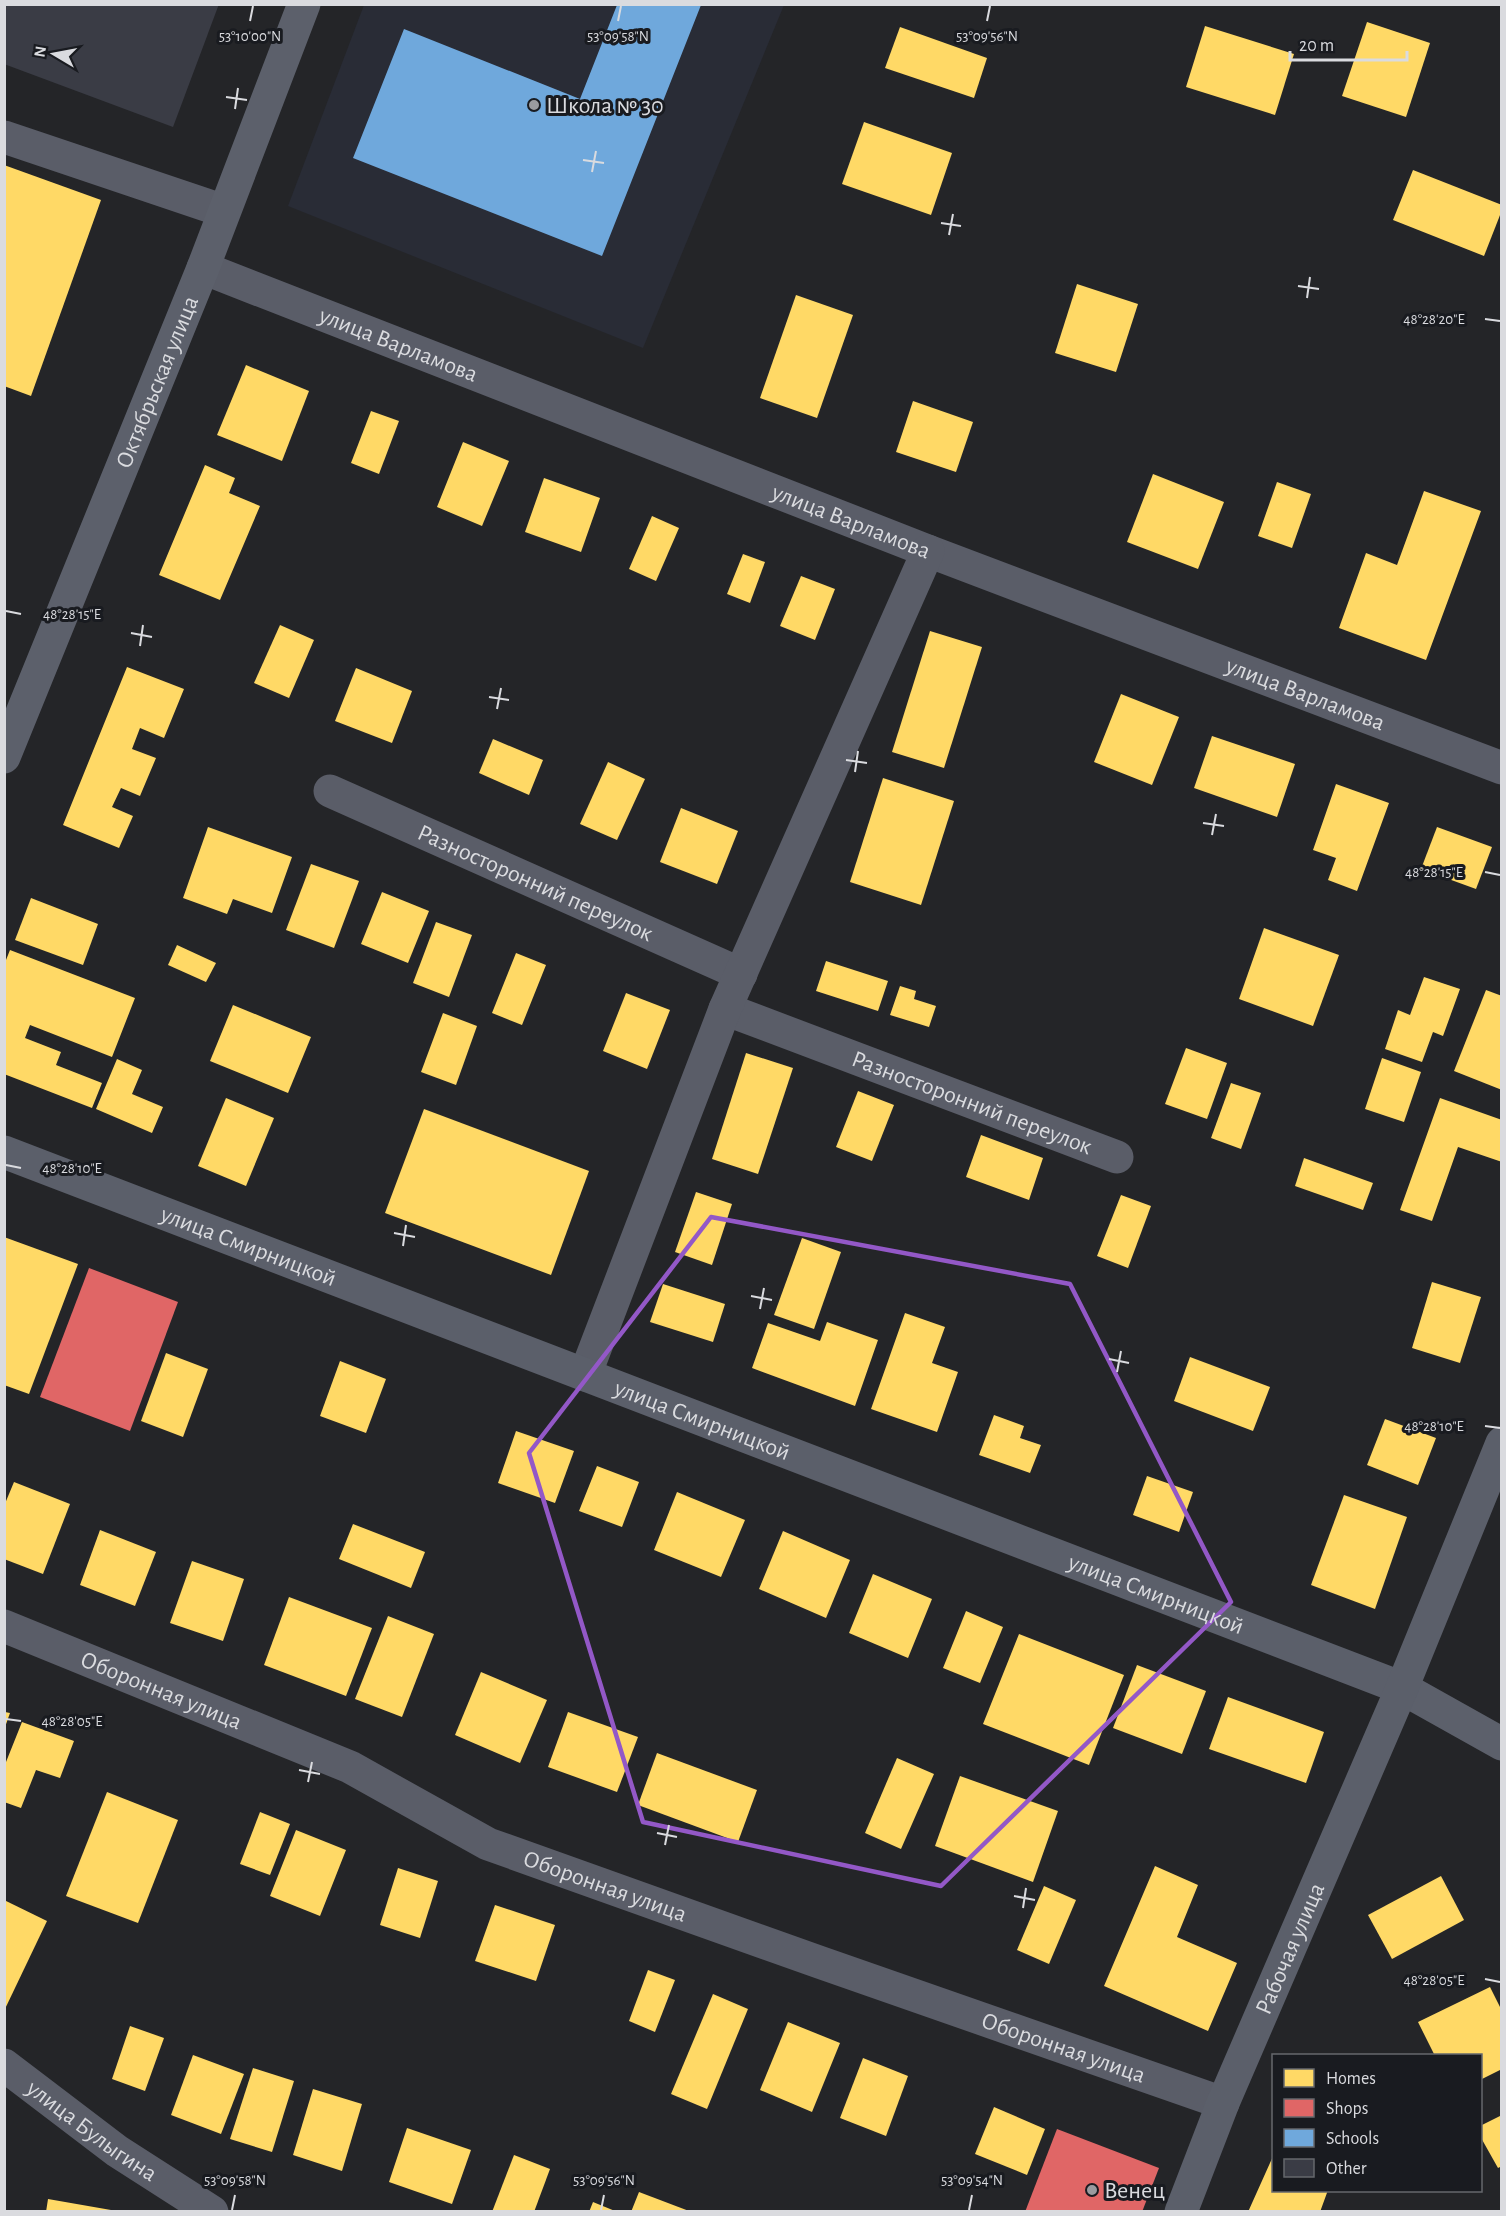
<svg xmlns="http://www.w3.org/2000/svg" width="1506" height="2216" viewBox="0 0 1506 2216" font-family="'Alegreya Sans',sans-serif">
<rect width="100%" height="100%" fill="#242528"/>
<path fill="#292c36" d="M 364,5 L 784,5 L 643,348 L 288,206 Z"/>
<g fill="#ffd966">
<path d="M 1367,22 L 1430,43 L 1406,117 L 1342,96 Z"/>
<path d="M 1205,26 L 1294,54 L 1275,115 L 1186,87 Z"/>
<path d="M 900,27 L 987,58 L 974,98 L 885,68 Z"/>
<path d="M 864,122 L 952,153 L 931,215 L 842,184 Z"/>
<path d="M 4,165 L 101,200 L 31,396 L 4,386 Z"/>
<path d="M 1413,170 L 1502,205 L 1502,210 L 1484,256 L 1393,220 Z"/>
<path d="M 1077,284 L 1138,304 L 1116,372 L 1055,353 Z"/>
<path d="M 796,295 L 853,315 L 817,418 L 760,398 Z"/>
<path d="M 246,365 L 309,391 L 282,461 L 217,435 Z"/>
<path d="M 913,401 L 973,422 L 956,472 L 896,452 Z"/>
<path d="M 371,411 L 399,421 L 379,474 L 351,463 Z"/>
<path d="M 463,442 L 509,461 L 482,526 L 437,507 Z"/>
<path d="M 205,465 L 235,478 L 229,493 L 260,506 L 220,600 L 159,575 Z"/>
<path d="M 1153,474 L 1224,502 L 1198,569 L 1127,542 Z"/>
<path d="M 544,478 L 600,498 L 581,552 L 525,532 Z"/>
<path d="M 1277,482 L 1311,494 L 1292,548 L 1258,536 Z"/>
<path d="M 1424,491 L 1481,511 L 1426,660 L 1339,628 L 1366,553 L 1397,565 Z"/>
<path d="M 652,516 L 679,528 L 656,581 L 629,569 Z"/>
<path d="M 743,554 L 765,562 L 750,603 L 727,594 Z"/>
<path d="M 801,576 L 835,589 L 815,640 L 780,626 Z"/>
<path d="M 280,625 L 314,640 L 289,698 L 254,683 Z"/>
<path d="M 930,631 L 982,647 L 944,768 L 892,752 Z"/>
<path d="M 127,667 L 184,689 L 164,738 L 140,728 L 132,749 L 156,758 L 140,796 L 121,788 L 112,807 L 133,816 L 119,848 L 63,825 Z"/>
<path d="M 356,668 L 412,691 L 392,743 L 335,721 Z"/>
<path d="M 1121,694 L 1179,717 L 1152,785 L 1094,762 Z"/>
<path d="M 1212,736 L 1295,764 L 1277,817 L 1194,788 Z"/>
<path d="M 493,739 L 543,760 L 529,795 L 479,773 Z"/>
<path d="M 608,762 L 645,779 L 617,840 L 580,824 Z"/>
<path d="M 883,778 L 954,801 L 921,905 L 850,882 Z"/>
<path d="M 1336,784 L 1389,803 L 1357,891 L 1328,880 L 1336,858 L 1313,850 Z"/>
<path d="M 681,808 L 738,831 L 717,884 L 660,862 Z"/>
<path d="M 208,827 L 292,857 L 272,913 L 233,899 L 227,914 L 183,898 Z"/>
<path d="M 1437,827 L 1492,847 L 1476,889 L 1421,869 Z"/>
<path d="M 311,864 L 359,881 L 334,948 L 286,930 Z"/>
<path d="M 382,892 L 429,911 L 408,963 L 361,944 Z"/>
<path d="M 31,898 L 98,924 L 83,965 L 15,940 Z"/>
<path d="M 436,922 L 472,935 L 449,997 L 413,983 Z"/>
<path d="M 1264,928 L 1339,955 L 1313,1026 L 1239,999 Z"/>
<path d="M 177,945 L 216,963 L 206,982 L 168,965 Z"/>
<path d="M 10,950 L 135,998 L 112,1057 L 30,1025 L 25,1038 L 61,1052 L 56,1065 L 102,1083 L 92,1108 L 4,1074 L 4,965 Z"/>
<path d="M 516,953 L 546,965 L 522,1025 L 492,1013 Z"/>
<path d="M 826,961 L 888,981 L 878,1011 L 816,991 Z"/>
<path d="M 1424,977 L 1460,989 L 1443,1036 L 1433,1032 L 1422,1062 L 1385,1049 L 1398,1010 L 1410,1015 Z"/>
<path d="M 900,986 L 916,991 L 914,999 L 936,1006 L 929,1027 L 890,1015 Z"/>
<path d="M 1486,990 L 1502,996 L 1502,1090 L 1454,1071 Z"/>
<path d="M 626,993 L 670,1010 L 647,1069 L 603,1051 Z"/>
<path d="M 233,1005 L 311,1037 L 288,1093 L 210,1061 Z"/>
<path d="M 443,1013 L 477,1026 L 456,1085 L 421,1072 Z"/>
<path d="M 1186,1048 L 1227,1063 L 1207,1119 L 1165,1104 Z"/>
<path d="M 746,1053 L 793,1068 L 758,1174 L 712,1159 Z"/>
<path d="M 1382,1058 L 1421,1072 L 1404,1122 L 1365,1109 Z"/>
<path d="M 117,1059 L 142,1070 L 132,1094 L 163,1107 L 152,1133 L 96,1109 Z"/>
<path d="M 1231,1083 L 1261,1093 L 1241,1149 L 1211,1138 Z"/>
<path d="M 858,1091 L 894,1105 L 872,1161 L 836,1147 Z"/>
<path d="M 226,1098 L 274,1118 L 246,1186 L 198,1166 Z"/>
<path d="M 1440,1098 L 1502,1120 L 1502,1162 L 1458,1147 L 1432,1221 L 1400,1210 Z"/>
<path d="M 424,1109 L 589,1171 L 551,1275 L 385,1213 Z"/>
<path d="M 981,1135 L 1043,1158 L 1029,1200 L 966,1177 Z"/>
<path d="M 1304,1158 L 1373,1183 L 1363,1210 L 1295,1186 Z"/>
<path d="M 696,1192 L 732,1204 L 712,1265 L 675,1252 Z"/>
<path d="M 1121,1195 L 1151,1206 L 1128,1268 L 1097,1256 Z"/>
<path d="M 4,1237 L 78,1264 L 29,1394 L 4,1385 Z"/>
<path d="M 802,1238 L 841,1252 L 814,1329 L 774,1315 Z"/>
<path d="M 1432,1282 L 1481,1297 L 1460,1363 L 1412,1348 Z"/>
<path d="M 663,1284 L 725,1304 L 713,1342 L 650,1322 Z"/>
<path d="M 905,1313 L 945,1327 L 932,1363 L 958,1372 L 937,1432 L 871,1409 Z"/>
<path d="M 827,1322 L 878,1340 L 855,1406 L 752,1368 L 768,1323 L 820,1341 Z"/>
<path d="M 166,1353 L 208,1369 L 183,1437 L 141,1421 Z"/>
<path d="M 1190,1357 L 1270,1387 L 1253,1431 L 1174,1401 Z"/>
<path d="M 340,1361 L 386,1379 L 366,1433 L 320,1416 Z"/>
<path d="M 994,1415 L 1024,1426 L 1020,1438 L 1041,1445 L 1030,1473 L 979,1455 Z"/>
<path d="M 1385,1419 L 1436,1438 L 1418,1485 L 1367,1465 Z"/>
<path d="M 516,1431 L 574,1451 L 555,1503 L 498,1483 Z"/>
<path d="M 597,1466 L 639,1482 L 622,1527 L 579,1511 Z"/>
<path d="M 1147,1476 L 1193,1492 L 1179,1532 L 1133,1515 Z"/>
<path d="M 14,1482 L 70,1504 L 43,1574 L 4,1559 L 4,1506 Z"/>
<path d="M 677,1492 L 745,1520 L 721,1577 L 654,1550 Z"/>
<path d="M 1344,1495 L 1407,1517 L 1375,1609 L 1311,1585 Z"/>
<path d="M 353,1524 L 425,1552 L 411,1588 L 339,1559 Z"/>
<path d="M 100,1530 L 156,1552 L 135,1606 L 80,1585 Z"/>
<path d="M 783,1531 L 850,1560 L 826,1618 L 759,1589 Z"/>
<path d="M 192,1561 L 244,1579 L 223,1641 L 170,1623 Z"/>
<path d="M 873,1574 L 932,1599 L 908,1658 L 849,1633 Z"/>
<path d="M 289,1597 L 372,1628 L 346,1696 L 264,1665 Z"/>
<path d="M 966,1611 L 1003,1627 L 980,1683 L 943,1668 Z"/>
<path d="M 388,1616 L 434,1634 L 402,1717 L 355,1699 Z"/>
<path d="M 1019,1634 L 1124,1675 L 1089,1765 L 983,1724 Z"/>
<path d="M 1137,1665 L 1206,1691 L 1182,1754 L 1113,1728 Z"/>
<path d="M 481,1672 L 547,1700 L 520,1763 L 455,1735 Z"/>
<path d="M 1228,1697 L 1324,1732 L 1306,1783 L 1209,1749 Z"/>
<path d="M 5,1712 L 10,1713 L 5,1727 Z"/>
<path d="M 568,1712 L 638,1737 L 617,1792 L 548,1767 Z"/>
<path d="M 22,1722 L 74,1741 L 60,1778 L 36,1770 L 21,1808 L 4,1802 L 4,1767 Z"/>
<path d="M 657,1753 L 757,1790 L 738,1842 L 638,1805 Z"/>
<path d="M 897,1758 L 934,1774 L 901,1849 L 865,1833 Z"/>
<path d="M 960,1776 L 1058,1811 L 1033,1882 L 935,1846 Z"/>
<path d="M 107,1792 L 178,1820 L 138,1923 L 66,1896 Z"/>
<path d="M 260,1812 L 290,1824 L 270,1875 L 240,1864 Z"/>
<path d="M 296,1830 L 346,1850 L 320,1916 L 270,1896 Z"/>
<path d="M 1155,1866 L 1198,1885 L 1177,1937 L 1237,1963 L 1208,2031 L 1104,1986 Z"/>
<path d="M 398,1868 L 438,1881 L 420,1938 L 380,1925 Z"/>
<path d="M 1441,1876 L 1464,1920 L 1392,1959 L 1368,1915 Z"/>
<path d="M 1044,1886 L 1076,1900 L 1049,1964 L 1017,1950 Z"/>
<path d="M 4,1900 L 47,1921 L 4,2011 Z"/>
<path d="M 495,1905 L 555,1925 L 536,1981 L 475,1961 Z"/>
<path d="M 648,1970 L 675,1980 L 655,2032 L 629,2021 Z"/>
<path d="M 1490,1987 L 1502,2011 L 1502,2069 L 1480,2080 L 1480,2056 L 1435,2056 L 1418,2022 Z"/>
<path d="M 713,1994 L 748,2009 L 707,2109 L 671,2094 Z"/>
<path d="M 788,2022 L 840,2043 L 812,2112 L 760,2090 Z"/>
<path d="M 130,2026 L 164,2038 L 145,2091 L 112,2079 Z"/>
<path d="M 193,2055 L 244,2074 L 221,2134 L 171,2115 Z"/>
<path d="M 863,2058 L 908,2076 L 886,2136 L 840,2118 Z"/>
<path d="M 253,2068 L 294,2081 L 272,2152 L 230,2139 Z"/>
<path d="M 313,2089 L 362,2104 L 342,2171 L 293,2155 Z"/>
<path d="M 994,2107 L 1045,2129 L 1027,2175 L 975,2154 Z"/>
<path d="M 1502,2115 L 1502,2166 L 1498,2168 L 1480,2136 L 1480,2126 Z"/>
<path d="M 407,2128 L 471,2150 L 452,2204 L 389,2182 Z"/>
<path d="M 1274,2154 L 1274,2190 L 1328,2190 L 1320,2212 L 1248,2212 Z"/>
<path d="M 514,2155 L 550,2169 L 534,2212 L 492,2212 Z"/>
<path d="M 639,2192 L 689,2211 L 689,2212 L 631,2212 Z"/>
<path d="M 48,2199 L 111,2210 L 111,2212 L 46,2212 Z"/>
<path d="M 593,2202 L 615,2211 L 615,2212 L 589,2212 Z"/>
</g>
<g fill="#e06666">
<path d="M 89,1268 L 178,1302 L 130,1431 L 40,1397 Z"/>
<path d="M 1057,2129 L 1159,2168 L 1142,2212 L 1025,2212 Z"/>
</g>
<path fill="#6fa8dc" d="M 617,5 L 701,5 L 602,256 L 353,158 L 404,29 L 580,99 Z"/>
<path fill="#3a3c45" d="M 4,4 L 219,4 L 173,127 L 4,64 Z"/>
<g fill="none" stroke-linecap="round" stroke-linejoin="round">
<g stroke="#5a5d68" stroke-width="33">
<path d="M 4,137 L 224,211"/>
<path id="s1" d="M 203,268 L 928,551 L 1502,768"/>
<path id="s2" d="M 330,791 L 741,974"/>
<path id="s3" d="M 725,1009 L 1117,1157"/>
<path d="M 585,1375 L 725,1009 L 928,551"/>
<path id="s4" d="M 4,1626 L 350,1767 L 488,1844 L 819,1962 L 1223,2103"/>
<path id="s5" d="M 4,2065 L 117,2151 L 212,2212"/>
</g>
<g stroke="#5c606b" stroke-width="33">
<path id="s6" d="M 4,757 L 203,268 L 304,4"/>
<path d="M 1402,1688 L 1502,1744"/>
</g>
<g stroke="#5b5f6a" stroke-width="33">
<path id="s7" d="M 4,1152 L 1402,1688"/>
<path id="s8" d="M 1181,2212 L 1223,2103 L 1402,1688 L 1502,1443"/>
</g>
</g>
<path fill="none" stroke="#9358c7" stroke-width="4.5" stroke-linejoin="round" d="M 711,1217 L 1070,1284 L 1231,1602 L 941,1886 L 643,1822 L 529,1453 Z"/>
<path fill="none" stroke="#dadbdf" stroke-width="2" d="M 250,21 L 253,6M 618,21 L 621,6M 987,21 L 990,6M 226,97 L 247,100M 235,109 L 238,88M 583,160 L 604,163M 592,172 L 596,151M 941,223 L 961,226M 949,235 L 953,214M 1298,286 L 1319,289M 1307,298 L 1310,277M 1485,319 L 1500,321M 6,611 L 21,614M 131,633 L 152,637M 140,646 L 143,625M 489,697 L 509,700M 497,709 L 501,688M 846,760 L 867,763M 855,772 L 858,751M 1203,823 L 1224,826M 1212,835 L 1216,814M 1485,872 L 1500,875M 6,1165 L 21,1168M 394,1233 L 415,1237M 403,1246 L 406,1225M 751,1296 L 772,1300M 760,1309 L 764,1288M 1109,1359 L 1129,1363M 1117,1372 L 1121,1351M 1485,1426 L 1500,1428M 6,1719 L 21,1721M 299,1770 L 320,1774M 308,1782 L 312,1762M 657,1833 L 677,1837M 665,1845 L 669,1825M 1014,1896 L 1035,1900M 1023,1908 L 1026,1888M 1485,1979 L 1500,1982M 232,2210 L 235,2195M 601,2210 L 604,2195M 969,2210 L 972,2195"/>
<g fill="#9a9b9f" stroke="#191b20" stroke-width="2">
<circle cx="534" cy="105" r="6"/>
<circle cx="1092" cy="2190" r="6"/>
</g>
<g text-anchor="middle" stroke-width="6" stroke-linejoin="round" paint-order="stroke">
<g font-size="24" fill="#dadbdf" stroke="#191b20" text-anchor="start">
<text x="546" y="113">Школа № 30</text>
<text x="1104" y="2198">Венец</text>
</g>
<g font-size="24" fill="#dadbdf" stroke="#191b20">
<text dy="8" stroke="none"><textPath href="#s1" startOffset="210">улица Варламова</textPath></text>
<text dy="8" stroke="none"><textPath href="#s6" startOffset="405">Октябрьская улица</textPath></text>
<text dy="8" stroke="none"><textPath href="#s1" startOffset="696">улица Варламова</textPath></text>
<text dy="8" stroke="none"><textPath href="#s1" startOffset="1182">улица Варламова</textPath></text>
<text dy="8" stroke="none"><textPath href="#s2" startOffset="225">Разносторонний переулок</textPath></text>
<text dy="8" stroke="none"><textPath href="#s3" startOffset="264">Разносторонний переулок</textPath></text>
<text dy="8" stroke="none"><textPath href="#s7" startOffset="262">улица Смирницкой</textPath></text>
<text dy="8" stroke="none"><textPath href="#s7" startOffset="748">улица Смирницкой</textPath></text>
<text dy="8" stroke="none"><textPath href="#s7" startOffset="1234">улица Смирницкой</textPath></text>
<text dy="8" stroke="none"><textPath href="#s4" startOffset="170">Оборонная улица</textPath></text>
<text dy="8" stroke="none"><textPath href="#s4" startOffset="656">Оборонная улица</textPath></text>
<text dy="8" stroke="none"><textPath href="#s8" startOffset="285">Рабочая улица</textPath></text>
<text dy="8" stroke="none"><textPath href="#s4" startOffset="1142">Оборонная улица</textPath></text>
<text dy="8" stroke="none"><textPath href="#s5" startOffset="110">улица Булыгина</textPath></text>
</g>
</g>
<g font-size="15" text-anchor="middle" fill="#dadbdf" stroke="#191b20" stroke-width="6" stroke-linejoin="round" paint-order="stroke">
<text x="250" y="41">53°10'00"N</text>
<text x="618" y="41">53°09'58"N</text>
<text x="987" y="41">53°09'56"N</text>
<text x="1434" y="324">48°28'20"E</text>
<text x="72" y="619">48°28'15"E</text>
<text x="1434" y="877">48°28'15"E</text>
<text x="72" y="1173">48°28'10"E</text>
<text x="1434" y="1431">48°28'10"E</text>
<text x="72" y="1726">48°28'05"E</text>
<text x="1434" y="1985">48°28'05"E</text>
<text x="235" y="2185">53°09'58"N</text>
<text x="604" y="2185">53°09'56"N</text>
<text x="972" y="2185">53°09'54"N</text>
</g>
<rect width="1506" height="2216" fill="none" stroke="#dadbdf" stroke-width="12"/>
<rect x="1272" y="2054" width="210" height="138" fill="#191b20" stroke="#66686c" stroke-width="1.5"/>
<rect x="1284" y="2069" width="30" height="18" fill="#ffd966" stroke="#66686c" stroke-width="1.5"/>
<text x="1326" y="2084" font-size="18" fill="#dadbdf">Homes</text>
<rect x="1284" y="2099" width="30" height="18" fill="#e06666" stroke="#66686c" stroke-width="1.5"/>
<text x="1326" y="2114" font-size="18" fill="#dadbdf">Shops</text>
<rect x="1284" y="2129" width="30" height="18" fill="#6fa8dc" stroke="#66686c" stroke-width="1.5"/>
<text x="1326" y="2144" font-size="18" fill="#dadbdf">Schools</text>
<rect x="1284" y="2159" width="30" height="18" fill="#3a3c45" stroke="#66686c" stroke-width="1.5"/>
<text x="1326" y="2174" font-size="18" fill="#dadbdf">Other</text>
<g transform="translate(54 54) rotate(280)" stroke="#191b20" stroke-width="4.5" paint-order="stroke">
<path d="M0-4.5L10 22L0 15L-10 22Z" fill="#dadbdf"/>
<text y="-9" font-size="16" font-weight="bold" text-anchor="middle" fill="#dadbdf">N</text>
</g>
<path d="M1290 51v9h117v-9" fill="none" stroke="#dadbdf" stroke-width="3"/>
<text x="1299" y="51" font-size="18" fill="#dadbdf" stroke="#191b20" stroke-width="4.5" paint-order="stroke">20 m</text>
</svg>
